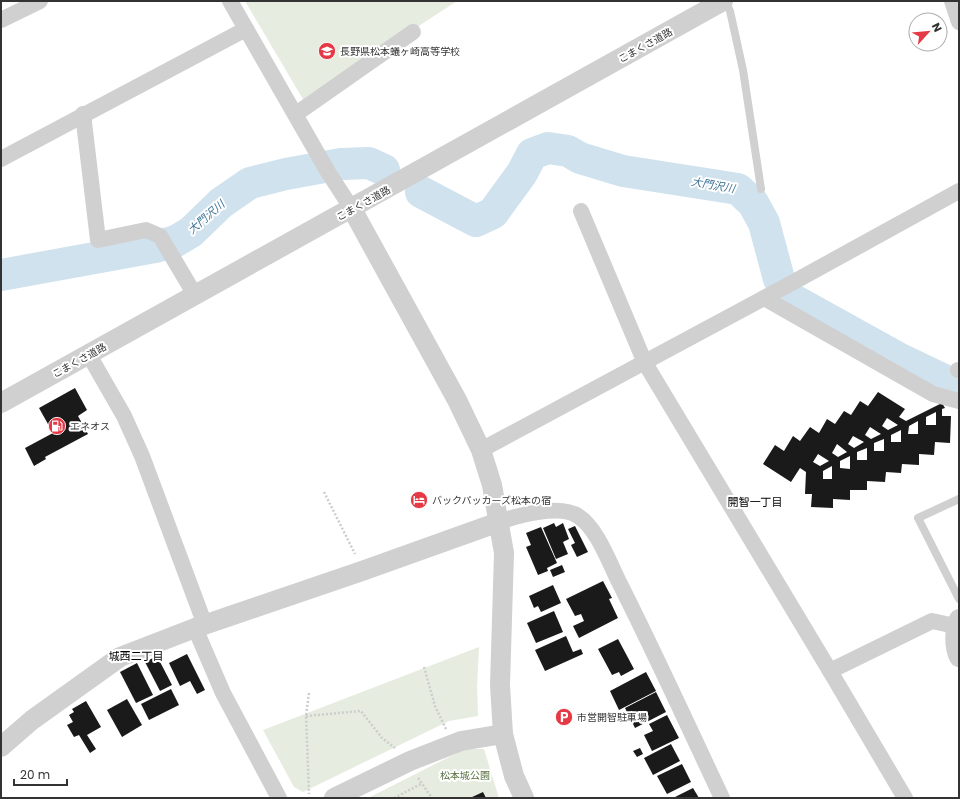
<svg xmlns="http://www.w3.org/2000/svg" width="960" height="799" viewBox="0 0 960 799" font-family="Poppins,'Noto Sans JP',sans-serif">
<rect width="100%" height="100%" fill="#fff"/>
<g fill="#e6ecdf">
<path d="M 245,1 L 457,1 L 304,101 Z"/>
<path d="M 479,647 L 477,687 L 478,716 L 449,721 L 303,792 L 294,787 L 263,730 Z"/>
<path d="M 465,749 L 484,749 L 499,798 L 368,798 Z"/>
</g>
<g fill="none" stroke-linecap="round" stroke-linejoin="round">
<g stroke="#cfe2ee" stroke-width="32">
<path d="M 421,192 L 476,221 L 493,213 L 522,173 L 532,154 L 548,148 L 568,151 L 580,158 L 623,171 L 738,189 L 753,203 L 764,223 L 779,279 L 790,298 L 900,359 L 946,381 L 959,384"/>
<path d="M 1,275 L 155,247 L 176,241 L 191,232 L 221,203 L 250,183 L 286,174 L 341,164 L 369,163 L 384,170"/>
</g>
</g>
<g fill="#1a1a1a" fill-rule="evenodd">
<path d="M 75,388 L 87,410 L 78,416 L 88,434 L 45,457 L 46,459 L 34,466 L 25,448 L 53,433 L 39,408 Z"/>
<path d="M 878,392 L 905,409 L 899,417 L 906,421 L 942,403 L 945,408 L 942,409 L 942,416 L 951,416 L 950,443 L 935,442 L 934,455 L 919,454 L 919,465 L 902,464 L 901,473 L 886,472 L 885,482 L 867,481 L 867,490 L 850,490 L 850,500 L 833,499 L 833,508 L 811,507 L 812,494 L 805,494 L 806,472 L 800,468 L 791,482 L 763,464 L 775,445 L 784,451 L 793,436 L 800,441 L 810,427 L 819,433 L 827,419 L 835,424 L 844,411 L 851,415 L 860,401 L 868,406 ZM 936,412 L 936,425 L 926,425 L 926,417 ZM 887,418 L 898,425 L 888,430 L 882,426 ZM 918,421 L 918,434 L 908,434 L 909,426 ZM 870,427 L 881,434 L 871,439 L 865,435 ZM 901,430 L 901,442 L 891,442 L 891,435 ZM 853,436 L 864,442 L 854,448 L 848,444 ZM 884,439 L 884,451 L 874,451 L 874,443 ZM 837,444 L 847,452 L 838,457 L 832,453 ZM 867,448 L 867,460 L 857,460 L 857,452 ZM 818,454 L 829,461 L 820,466 L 813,462 ZM 850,456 L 850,469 L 840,468 L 840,461 ZM 832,466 L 832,479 L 823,479 L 823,471 Z"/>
<path d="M 554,523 L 556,527 L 563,523 L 569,539 L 563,542 L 568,554 L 556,559 L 543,528 Z"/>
<path d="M 575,526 L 588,552 L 577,557 L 571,545 L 575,543 L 568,529 Z"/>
<path d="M 541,527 L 557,563 L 547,568 L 548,571 L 538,575 L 526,547 L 531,545 L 526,533 Z"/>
<path d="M 562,565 L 565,572 L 553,577 L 550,570 Z"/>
<path d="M 603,581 L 612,598 L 609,599 L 618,618 L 579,638 L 573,626 L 584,621 L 581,614 L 575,616 L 566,599 Z"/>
<path d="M 553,585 L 561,603 L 541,612 L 538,606 L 534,608 L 529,596 Z"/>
<path d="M 554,611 L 563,632 L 536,643 L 527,623 Z"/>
<path d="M 566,636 L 573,652 L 581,649 L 583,654 L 545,671 L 535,650 Z"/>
<path d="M 618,639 L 634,669 L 621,676 L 619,672 L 612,675 L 598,649 Z"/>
<path d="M 187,654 L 205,690 L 197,694 L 190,681 L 180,686 L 169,663 Z"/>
<path d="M 157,656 L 172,685 L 160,691 L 145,662 Z"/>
<path d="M 137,663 L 153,695 L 136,703 L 120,672 Z"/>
<path d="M 646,672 L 656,691 L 619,710 L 610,691 Z"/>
<path d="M 171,689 L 179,705 L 149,720 L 141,704 Z"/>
<path d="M 656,692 L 666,712 L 635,728 L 625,708 Z"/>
<path d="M 127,699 L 142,725 L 122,737 L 107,710 Z"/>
<path d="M 86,701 L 101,727 L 87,735 L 96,749 L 90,753 L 79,735 L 74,737 L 67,725 L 73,722 L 69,715 L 74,712 L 72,709 Z"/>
<path d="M 667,715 L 679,738 L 652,751 L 644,735 L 653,731 L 649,724 Z"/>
<path d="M 671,744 L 680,761 L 653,775 L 644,758 Z"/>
<path d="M 640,748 L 643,754 L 637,757 L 633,751 Z"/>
<path d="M 682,764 L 691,782 L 667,794 L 657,776 Z"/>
<path d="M 473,772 L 475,777 L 468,780 L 466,776 Z"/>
<path d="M 693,788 L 699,798 L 673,798 Z"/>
<path d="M 483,792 L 486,798 L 470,798 Z"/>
</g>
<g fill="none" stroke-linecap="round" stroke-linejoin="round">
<g stroke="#cdcdcd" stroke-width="2.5" stroke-dasharray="2 2" stroke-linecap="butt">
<path d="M 324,492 L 355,554"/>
<path d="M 424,667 L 435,706 L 446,729"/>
<path d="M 309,693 L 306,716 L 309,794"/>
<path d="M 306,716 L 361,711 L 382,738 L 395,748"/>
<path d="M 418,778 L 432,798"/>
<path d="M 394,798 L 421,784"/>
</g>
<g stroke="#d0d0d0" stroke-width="8">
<path d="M 725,1 L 730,11 L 743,70 L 761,189"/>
<path d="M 959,499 L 918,518 L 959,599"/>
</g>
<g stroke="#d0d0d0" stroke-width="16">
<path d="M 230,1 L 328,172 L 352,209"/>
<path d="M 952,1 L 959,22"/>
<path d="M 1,20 L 40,1"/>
<path d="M 83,114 L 98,240 L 146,230 L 160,236 L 195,295"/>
<path d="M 296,114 L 413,32"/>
<path d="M 1,159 L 246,29"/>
<path d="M 581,211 L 645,363 L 830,671 L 905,798"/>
<path d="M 764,298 L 933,394 L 959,401"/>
<path d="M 89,355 L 124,416 L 142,456 L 205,625"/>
<path d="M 958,370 L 959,370"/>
<path d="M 481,450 L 790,284 L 959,191"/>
<path d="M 499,522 C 519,515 560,504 578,516 C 597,528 609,562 619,582 C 655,653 688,726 722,798"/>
<path d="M 195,628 L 223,693 L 279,798"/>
<path d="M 830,671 L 932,621 L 955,626"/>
</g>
<g stroke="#d0d0d0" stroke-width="20">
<path d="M 352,209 L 457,400 L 481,450 L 492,485 L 504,553 L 500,685 L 503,734 L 514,776 L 524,798"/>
<path d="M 1,403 L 723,1"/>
<path d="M 959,619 C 954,628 954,647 959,657"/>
<path d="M 1,747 L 32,720 L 120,657 L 195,628 L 362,571 L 499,522"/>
<path d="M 334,798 L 410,761 L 461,741 L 503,734"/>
</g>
</g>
<defs>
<symbol id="school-disc" viewBox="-11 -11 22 22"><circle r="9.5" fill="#e63946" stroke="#fff"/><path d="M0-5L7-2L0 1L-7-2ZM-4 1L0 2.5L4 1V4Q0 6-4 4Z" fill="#fff"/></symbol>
<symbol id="fuel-disc" viewBox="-11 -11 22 22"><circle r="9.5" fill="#e63946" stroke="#fff"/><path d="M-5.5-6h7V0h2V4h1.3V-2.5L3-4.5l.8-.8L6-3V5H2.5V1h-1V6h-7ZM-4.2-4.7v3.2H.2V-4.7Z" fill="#fff"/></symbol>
<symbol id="hotel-disc" viewBox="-11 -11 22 22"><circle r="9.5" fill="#e63946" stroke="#fff"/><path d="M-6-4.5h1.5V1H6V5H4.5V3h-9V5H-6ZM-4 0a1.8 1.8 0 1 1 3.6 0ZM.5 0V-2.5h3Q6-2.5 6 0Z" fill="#fff"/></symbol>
<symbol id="parking-disc" viewBox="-11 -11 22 22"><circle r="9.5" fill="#e63946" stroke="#fff"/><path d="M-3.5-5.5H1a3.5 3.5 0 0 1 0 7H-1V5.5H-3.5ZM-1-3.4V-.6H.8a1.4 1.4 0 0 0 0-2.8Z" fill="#fff"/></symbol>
</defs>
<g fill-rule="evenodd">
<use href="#school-disc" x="317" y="41" width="20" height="20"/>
<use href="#fuel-disc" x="47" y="416" width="20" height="20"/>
<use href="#hotel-disc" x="409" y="490" width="20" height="20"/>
<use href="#parking-disc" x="554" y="707" width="20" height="20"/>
</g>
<g text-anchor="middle" stroke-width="4" stroke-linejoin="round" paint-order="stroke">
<g font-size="10" fill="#333" stroke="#fff">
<text transform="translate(645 45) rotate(-29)" y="4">こまくさ道路</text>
<text transform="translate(363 203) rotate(-29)" y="4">こまくさ道路</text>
<text transform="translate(79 360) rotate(-29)" y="4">こまくさ道路</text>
</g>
<g font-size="10" fill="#333" stroke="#fff" text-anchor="start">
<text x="340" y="55">長野県松本蟻ヶ崎高等学校</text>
<text x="70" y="430">エネオス</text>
<text x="432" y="504">バックパッカーズ松本の宿</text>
<text x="577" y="721">市営開智駐車場</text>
</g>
<g font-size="10" fill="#56703f" stroke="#fff">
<text x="465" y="779">松本城公園</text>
</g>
<g font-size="11" font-style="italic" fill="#3f7597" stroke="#fff">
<text transform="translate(713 185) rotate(10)" y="4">大門沢川</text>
<text transform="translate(206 217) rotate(-41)" y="4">大門沢川</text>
</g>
<g font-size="11" fill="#000" stroke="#fff">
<text x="755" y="506">開智一丁目</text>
<text x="136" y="660">城西二丁目</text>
</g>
</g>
<rect width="960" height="799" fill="none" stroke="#333333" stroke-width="4"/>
<g transform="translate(928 32) rotate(63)"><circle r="19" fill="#ffffff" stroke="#adadad"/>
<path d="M0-3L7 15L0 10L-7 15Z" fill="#e63946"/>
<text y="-6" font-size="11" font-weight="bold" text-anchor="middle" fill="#333333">N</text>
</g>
<path d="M14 779v6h53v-6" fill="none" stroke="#333333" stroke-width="2"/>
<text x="20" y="779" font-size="12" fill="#333333" stroke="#ffffff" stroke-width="3" paint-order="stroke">20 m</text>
</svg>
